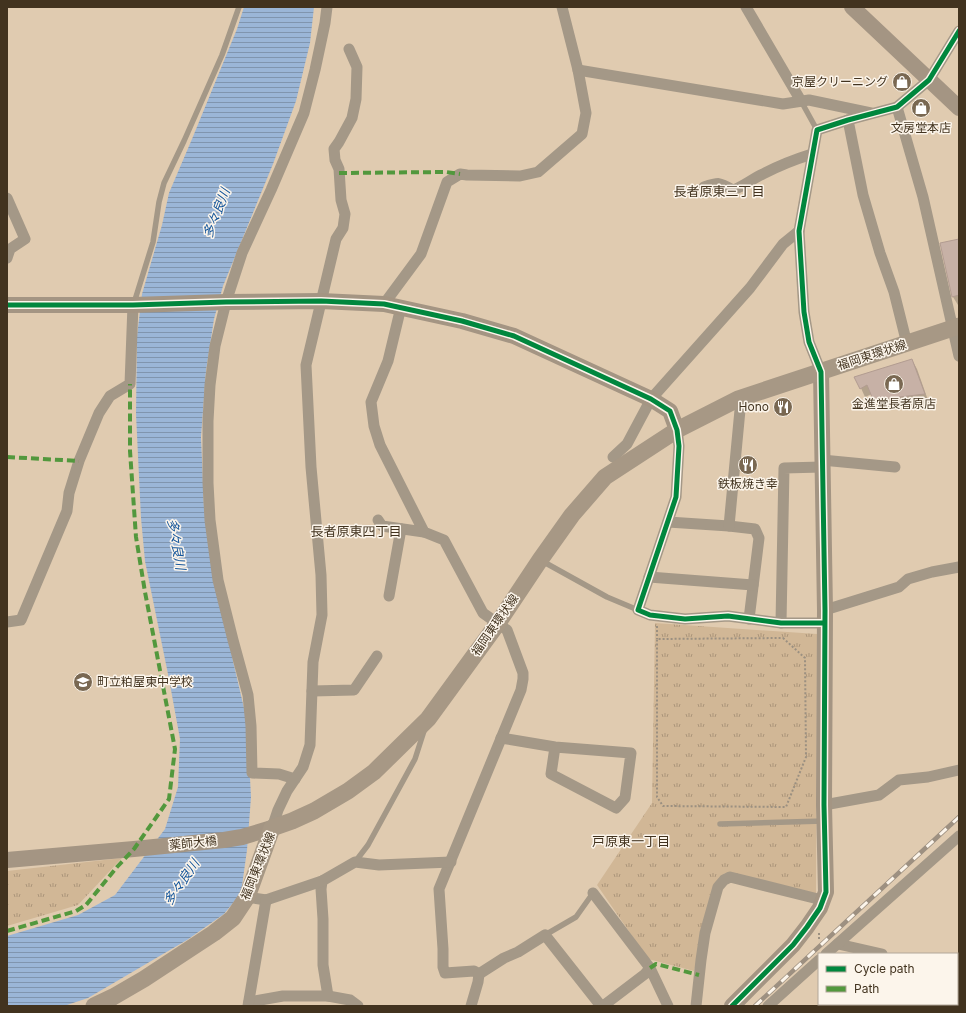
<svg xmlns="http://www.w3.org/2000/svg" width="966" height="1013" viewBox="0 0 966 1013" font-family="Inter,'Noto Sans JP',sans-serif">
<defs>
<pattern id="park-tufts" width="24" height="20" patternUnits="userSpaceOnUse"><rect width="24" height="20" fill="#d1b796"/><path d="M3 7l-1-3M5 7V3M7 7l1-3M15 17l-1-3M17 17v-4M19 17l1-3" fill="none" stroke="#ab957a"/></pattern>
<pattern id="water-rules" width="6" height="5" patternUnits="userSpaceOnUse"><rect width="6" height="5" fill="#9bb6d7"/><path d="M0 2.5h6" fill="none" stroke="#8095ae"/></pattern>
</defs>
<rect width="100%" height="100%" fill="#e0cbb0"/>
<g fill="url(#park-tufts)">
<path d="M 655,623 L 817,634 L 816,895 L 738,875 L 725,873 L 717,884 L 694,971 L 648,959 L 597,885 L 652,803 Z"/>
<path d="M 122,858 L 78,905 L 7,926 L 7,871 Z"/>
</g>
<path fill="url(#water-rules)" d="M 244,7 L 314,7 L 310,43 L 296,101 L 273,164 L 223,286 L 214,319 L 206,371 L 201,437 L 204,508 L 233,661 L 247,721 L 251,797 L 247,850 L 241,893 L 224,914 L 187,940 L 88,998 L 64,1006 L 7,1006 L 7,936 L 78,915 L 115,895 L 165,829 L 178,787 L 180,739 L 169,679 L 145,561 L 141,518 L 136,414 L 137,336 L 142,294 L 162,225 L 169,193 L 192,139 L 237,29 Z"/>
<g fill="#0003">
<path d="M 959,240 L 959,305 L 958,305 L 953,297 Z"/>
<path d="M 912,360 L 917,369 L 929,403 L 888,408 L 880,410 L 875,402 L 872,394 L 865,397 L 856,377 Z"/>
</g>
<g fill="#c7b1a6" stroke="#b29c91">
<path d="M 959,239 L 959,295 L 952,297 L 940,243 Z"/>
<path d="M 912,359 L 925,394 L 883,399 L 874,402 L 867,385 L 860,389 L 854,377 Z"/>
</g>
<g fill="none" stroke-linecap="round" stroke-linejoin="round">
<g stroke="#9b9081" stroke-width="2" stroke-dasharray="2 2" stroke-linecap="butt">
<path d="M 657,626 L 657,639"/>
<path d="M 783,638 L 805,658 L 806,757 L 786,807 L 663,806 L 657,797 L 657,639 Z"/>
<path d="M 819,933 L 819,940"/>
</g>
<g stroke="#a49887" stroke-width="5.5">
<path d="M 801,101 L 817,130"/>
<path d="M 134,303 L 153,242 L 159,202 L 164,183 L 184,141 L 222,55 L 239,7"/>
<path d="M 542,561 L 607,597 L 638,610"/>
<path d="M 720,824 L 824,821"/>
<path d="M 355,862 L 368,845 L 415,759 L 424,731"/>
<path d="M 545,935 L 576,917 L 593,893"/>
</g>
<g stroke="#a49887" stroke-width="11">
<path d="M 746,7 L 801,101"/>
<path d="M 578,70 L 783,104 L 809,100 L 871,113"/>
<path d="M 897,107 L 923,197 L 959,356"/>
<path d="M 848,120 L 863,195 L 880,253 L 894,292 L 907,344"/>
<path d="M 704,187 C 719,182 719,182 733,190 C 744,186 752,179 763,174 C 778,166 796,159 812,154"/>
<path d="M 7,198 L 25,239 L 10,249 L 7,258"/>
<path d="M 384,304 L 421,254 L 447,182 L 460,174 L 467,175 L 520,176 L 538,172 L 582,134 L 586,113 L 578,70 L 562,7"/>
<path d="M 401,307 L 388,361 L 371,402 L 374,426 L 380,445 L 424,532 L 444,540 L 483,613 L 507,630 L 523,673 L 523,679 L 521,690 L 439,889 L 443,949 L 443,967 L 445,973 L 474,971 L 479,974 L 478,982 L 471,1006"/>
<path d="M 821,372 L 809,342 L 804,312 L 799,231 L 817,130 L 848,120 L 897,107 L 929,80 L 959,31"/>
<path d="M 677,430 L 679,446 L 676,497 L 638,610 L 650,615 L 685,619 L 728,616 L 781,623 L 824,623"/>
<path d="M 613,457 L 627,444 L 651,399 L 750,288 L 783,244 L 799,231"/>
<path d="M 822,460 L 895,467"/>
<path d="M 378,520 L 382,526 L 424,532"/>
<path d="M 668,522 L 729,526 L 755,529 L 759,538 L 749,619"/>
<path d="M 729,526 L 740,410 L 738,399"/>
<path d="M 649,577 L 753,585"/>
<path d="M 389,596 L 401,529"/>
<path d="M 825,610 L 899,587 L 908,579 L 932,572 L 959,567"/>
<path d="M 7,622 L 21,620 L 67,511 L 69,493 L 79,461 L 99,413 L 110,396 L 130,384 L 133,305"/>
<path d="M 781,623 L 784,468 L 822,467"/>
<path d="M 312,691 L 354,690 L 377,656"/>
<path d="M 501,738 L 555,747 L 631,753 L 625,798 L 616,808 L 551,774 L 555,747"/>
<path d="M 295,779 L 279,774 L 252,773 L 251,726 L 248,695 L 233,640 L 218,580 L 210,520 L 208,483 L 208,421 L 210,385 L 215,346 L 226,302 L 242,253 L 271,190 L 304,113 L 315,70 L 325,23 L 327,7"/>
<path d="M 824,805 L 879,795 L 899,780 L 928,777 L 959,770"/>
<path d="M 272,828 L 278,810 L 287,791 L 303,767 L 310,745 L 313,662 L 322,615 L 321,575 L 311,467 L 306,365 L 336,239 L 343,228 L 345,214 L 341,200 L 339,169 L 335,160 L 334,149 L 339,142 L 352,118 L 356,99 L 357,67 L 349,49"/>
<path d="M 322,881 L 321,889 L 323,919 L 323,965 L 328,996"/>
<path d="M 593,893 L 650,968 L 668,1006"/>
<path d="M 247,897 L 266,900 L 322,881 L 355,862 L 379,865 L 451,862"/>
<path d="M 838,944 L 882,954"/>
<path d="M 826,954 L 959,836"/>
<path d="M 479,974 L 504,958 L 518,952 L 545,935 L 601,1006"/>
<path d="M 249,1002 L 283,996 L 328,996 L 350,1000 L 358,1006"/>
<path d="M 839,1004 L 840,1006"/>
<path d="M 248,1006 L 266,900"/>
<path d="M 603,1006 L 645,974 L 650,968"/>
<path d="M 696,1006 L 701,960 L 705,933 L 718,887 L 724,880 L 730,877 L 822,900"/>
<path d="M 768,1006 L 819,960"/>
</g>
<g stroke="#a49583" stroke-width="16">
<path d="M 852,7 L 959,108"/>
<path d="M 7,305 L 133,305 L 226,302 L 321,301 L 384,304 L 462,321 L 514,336 L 651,399 L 670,411 L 677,430"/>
<path d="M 7,860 L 134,849 L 224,840 L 242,837 L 272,828"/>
<path d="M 732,1006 L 793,945 L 807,927 L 820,908 L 826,892 L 824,805 L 825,610 L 821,372"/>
</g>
<path stroke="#a79885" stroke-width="17" d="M 94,1006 L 113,997 L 144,979 L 214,933 L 233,918 L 247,897 L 272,828 L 292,821 L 314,811 L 348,791 L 374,772 L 428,719 L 498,623 L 540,560 L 572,515 L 605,477 L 677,430 L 738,399 L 959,326"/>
<defs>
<path id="rail" d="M 755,1006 L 959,817"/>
</defs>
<use href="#rail" stroke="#9d9081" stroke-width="4.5"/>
<use href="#rail" stroke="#fcf5eb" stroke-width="3" stroke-dasharray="9" stroke-linecap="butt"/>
<g stroke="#52983d" stroke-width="4" stroke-dasharray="8 4" stroke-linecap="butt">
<path d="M 339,173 L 446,172 L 460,174"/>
<path d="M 7,457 L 79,461"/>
<path d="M 7,931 L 76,911 L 86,905 L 117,867 L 134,849 L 169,799 L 175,749 L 145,592 L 136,537 L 130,451 L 130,384"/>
<path d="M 650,968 L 656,964 L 699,975"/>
</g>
<defs>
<g id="cycleway">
<path d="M 7,305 L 133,305 L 226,302 L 321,301 L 384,304 L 462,321 L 514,336 L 651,399 L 670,411 L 677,430 L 679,446 L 676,497 L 638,610 L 650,615 L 685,619 L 728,616 L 781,623 L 824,623"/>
<path d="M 732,1006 L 793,945 L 807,927 L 820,908 L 826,892 L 824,805 L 825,610 L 821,372 L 809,342 L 804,312 L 799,231 L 817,130 L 848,120 L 897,107 L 929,80 L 959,31"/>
</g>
</defs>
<use href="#cycleway" stroke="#fcf5eb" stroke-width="8"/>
<use href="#cycleway" stroke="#00873e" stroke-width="5"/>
</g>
<defs>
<symbol id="shop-disc" viewBox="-11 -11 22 22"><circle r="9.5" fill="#796852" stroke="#fcf5eb"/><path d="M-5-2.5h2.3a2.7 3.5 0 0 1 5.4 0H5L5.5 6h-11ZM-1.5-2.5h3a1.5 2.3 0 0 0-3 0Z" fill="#fff"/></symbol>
<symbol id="restaurant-disc" viewBox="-11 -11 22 22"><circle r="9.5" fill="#796852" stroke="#fcf5eb"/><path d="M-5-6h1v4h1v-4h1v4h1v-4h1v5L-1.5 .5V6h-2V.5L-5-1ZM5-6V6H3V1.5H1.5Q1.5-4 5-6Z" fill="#fff"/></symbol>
<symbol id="school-disc" viewBox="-11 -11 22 22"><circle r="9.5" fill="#796852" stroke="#fcf5eb"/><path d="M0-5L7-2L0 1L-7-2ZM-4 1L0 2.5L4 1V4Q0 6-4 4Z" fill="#fff"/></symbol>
</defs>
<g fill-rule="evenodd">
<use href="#shop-disc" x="891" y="71" width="22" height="22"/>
<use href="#shop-disc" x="910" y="97" width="22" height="22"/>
<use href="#shop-disc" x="883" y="373" width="22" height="22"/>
<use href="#restaurant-disc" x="772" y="396" width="22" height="22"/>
<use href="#restaurant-disc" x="737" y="454" width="22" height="22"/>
<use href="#school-disc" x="72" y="671" width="22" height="22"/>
</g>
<g text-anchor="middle" stroke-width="3" stroke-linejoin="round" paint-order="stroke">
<g font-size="12" fill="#42331f" stroke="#fcf5eb">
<text x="888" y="86" text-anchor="end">京屋クリーニング</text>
<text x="921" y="132">文房堂本店</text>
<text x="894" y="408">金進堂長者原店</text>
<text x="769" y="411" text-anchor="end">Hono</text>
<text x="748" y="488">鉄板焼き幸</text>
<text x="97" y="686" text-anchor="start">町立粕屋東中学校</text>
</g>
<g font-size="12" fill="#42331f" stroke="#fcf5eb">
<text transform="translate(872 355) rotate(-18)" y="4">福岡東環状線</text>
<text transform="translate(495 625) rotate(-55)" y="4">福岡東環状線</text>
<text transform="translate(193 843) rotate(-6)" y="4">薬師大橋</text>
<text transform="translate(258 866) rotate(-68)" y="4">福岡東環状線</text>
</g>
<g font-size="13" fill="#42331f" stroke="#fcf5eb">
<text x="719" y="196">長者原東三丁目</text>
<text x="356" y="536">長者原東四丁目</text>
<text x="631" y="846">戸原東一丁目</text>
</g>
<g font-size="13" font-style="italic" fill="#12549a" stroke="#fcf5eb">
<text transform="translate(216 213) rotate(-69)" y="5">多々良川</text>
<text transform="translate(177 544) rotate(80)" y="5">多々良川</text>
<text transform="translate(181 882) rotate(-56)" y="5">多々良川</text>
</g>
</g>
<rect width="966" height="1013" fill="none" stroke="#42331f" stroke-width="16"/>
<rect x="818" y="953" width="140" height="52" fill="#fcf5eb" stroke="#b2a799"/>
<rect x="826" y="966" width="20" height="6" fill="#00873e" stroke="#b2a799"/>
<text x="854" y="973" font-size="12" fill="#42331f">Cycle path</text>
<rect x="826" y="986" width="20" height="6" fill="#52983d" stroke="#b2a799"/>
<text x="854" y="993" font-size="12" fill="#42331f">Path</text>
</svg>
